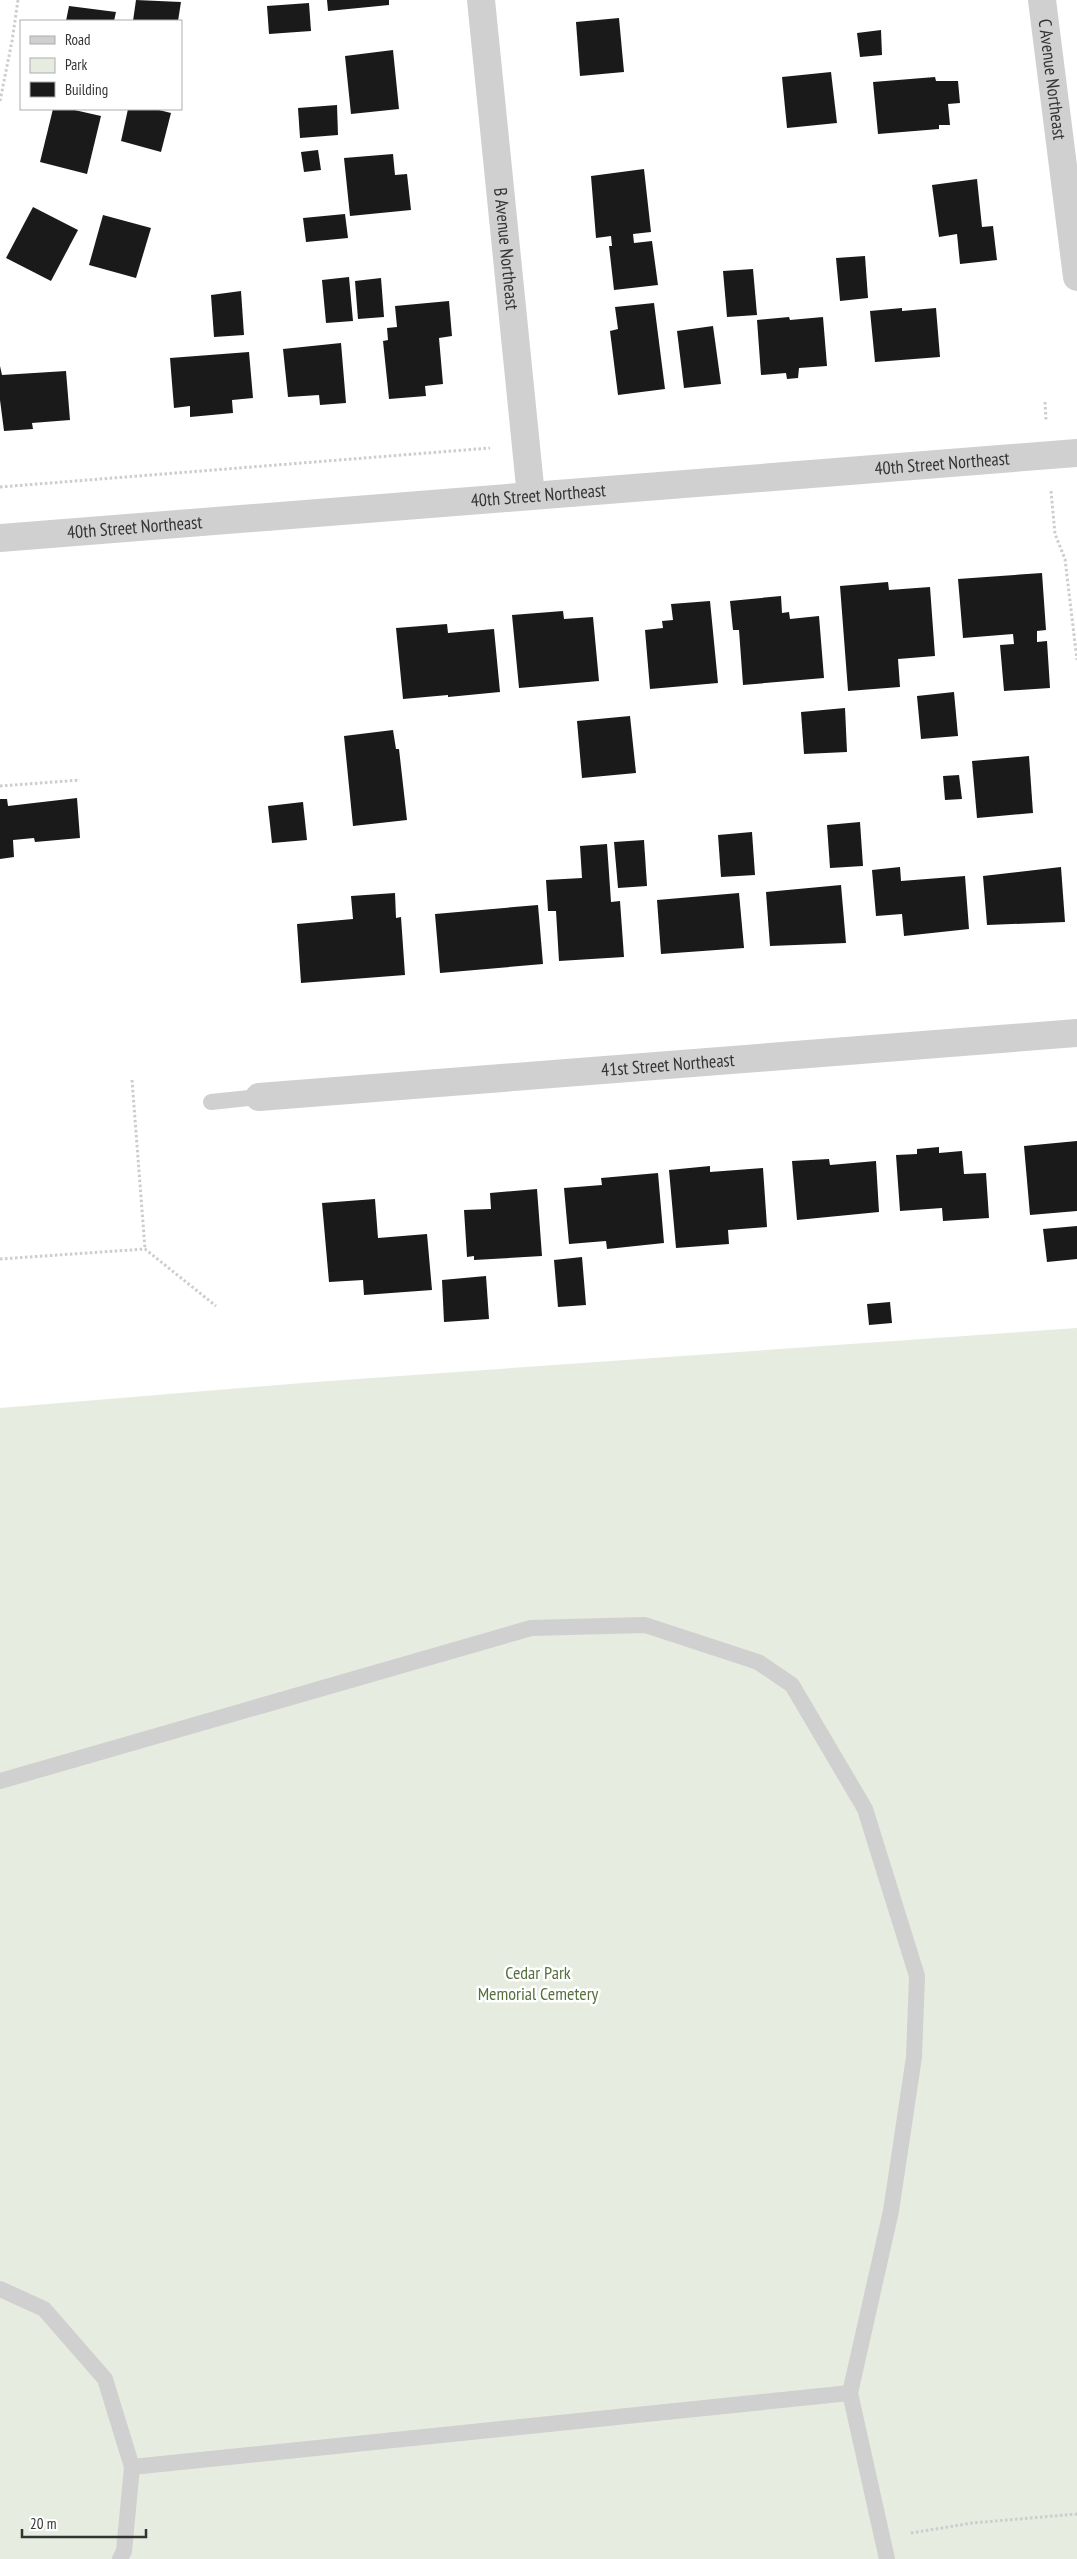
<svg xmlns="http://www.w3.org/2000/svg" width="1077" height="2559" viewBox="0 0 1077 2559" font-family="'PT Sans Narrow',sans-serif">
<rect width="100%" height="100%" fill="#fff"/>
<path fill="#e6ecdf" d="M 1077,1328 L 1077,2559 L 0,2559 L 0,1408 L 315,1382 Z"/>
<g fill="#1a1a1a">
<path d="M 136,0 L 181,2 L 178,21 L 133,21 Z"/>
<path d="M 327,0 L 389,0 L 389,5 L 328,11 Z"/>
<path d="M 309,3 L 311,31 L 269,34 L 267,6 Z"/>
<path d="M 69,6 L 116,12 L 114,21 L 66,21 Z"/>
<path d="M 619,18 L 624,72 L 580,76 L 576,22 Z"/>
<path d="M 881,30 L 882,55 L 860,57 L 857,33 Z"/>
<path d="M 393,50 L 399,109 L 351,114 L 345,56 Z"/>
<path d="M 831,72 L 837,123 L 787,128 L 782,77 Z"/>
<path d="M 935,77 L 936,81 L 958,81 L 960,103 L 948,104 L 950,125 L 939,125 L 939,129 L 878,134 L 873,82 Z"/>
<path d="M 337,105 L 338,135 L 300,138 L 298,108 Z"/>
<path d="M 53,109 L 70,109 L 101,116 L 87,174 L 40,162 Z"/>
<path d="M 128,109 L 155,109 L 171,113 L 161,152 L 121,141 Z"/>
<path d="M 318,150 L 321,170 L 304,172 L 301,152 Z"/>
<path d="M 393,154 L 395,175 L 407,174 L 411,210 L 350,216 L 344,158 Z"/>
<path d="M 644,169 L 651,232 L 633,234 L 634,243 L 652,241 L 658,285 L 614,290 L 609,246 L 612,246 L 611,236 L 596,238 L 591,176 Z"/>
<path d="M 977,179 L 982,227 L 993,226 L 997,260 L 960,264 L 957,234 L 939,237 L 932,185 Z"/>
<path d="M 33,207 L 78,230 L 51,281 L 6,258 Z"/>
<path d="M 345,214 L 348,238 L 306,242 L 303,218 Z"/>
<path d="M 103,215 L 151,228 L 136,278 L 89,265 Z"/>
<path d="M 865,256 L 868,298 L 840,301 L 836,258 Z"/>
<path d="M 753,269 L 757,315 L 727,317 L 723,271 Z"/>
<path d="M 349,277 L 353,321 L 326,323 L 322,280 Z"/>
<path d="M 381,278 L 384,317 L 358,319 L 355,281 Z"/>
<path d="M 241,291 L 244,335 L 214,337 L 211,295 Z"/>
<path d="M 449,301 L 452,336 L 439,338 L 443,384 L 425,386 L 426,396 L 389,399 L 383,341 L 388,340 L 387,328 L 397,327 L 395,306 Z"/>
<path d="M 654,303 L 665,389 L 618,395 L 610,331 L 618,329 L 615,307 Z"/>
<path d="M 902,308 L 902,311 L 936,308 L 940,357 L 875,362 L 870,311 Z"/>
<path d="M 789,317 L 790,320 L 823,317 L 827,366 L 799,368 L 798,378 L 787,379 L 786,373 L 761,375 L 757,320 Z"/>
<path d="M 713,326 L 721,384 L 684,388 L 677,331 Z"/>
<path d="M 341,343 L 346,403 L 320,405 L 319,395 L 288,397 L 283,349 Z"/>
<path d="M 249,352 L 253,398 L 232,400 L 233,413 L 190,417 L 190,406 L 174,408 L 170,358 Z"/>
<path d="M 0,366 L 2,375 L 66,371 L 70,420 L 32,423 L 33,429 L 4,431 L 0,400 Z"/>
<path d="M 1042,573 L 1046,630 L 1037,631 L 1037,642 L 1047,641 L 1050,688 L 1004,691 L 1000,645 L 1014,644 L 1013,634 L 963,638 L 958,579 Z"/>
<path d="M 888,582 L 889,590 L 930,587 L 935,656 L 898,659 L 900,687 L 848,691 L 840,586 Z"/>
<path d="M 781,596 L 782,613 L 789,612 L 790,619 L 819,616 L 824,678 L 743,685 L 739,630 L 733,630 L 730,601 Z"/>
<path d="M 710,601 L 718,683 L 650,689 L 645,630 L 663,628 L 662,621 L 673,620 L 671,604 Z"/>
<path d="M 563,611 L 564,619 L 593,617 L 599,681 L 519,688 L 512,615 Z"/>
<path d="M 447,624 L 448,633 L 494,629 L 500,692 L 448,697 L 448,695 L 403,699 L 396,628 Z"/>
<path d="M 954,692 L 958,736 L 921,739 L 917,696 Z"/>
<path d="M 845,708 L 847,752 L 804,754 L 801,712 Z"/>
<path d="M 630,716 L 636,773 L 582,778 L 577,721 Z"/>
<path d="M 393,730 L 396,749 L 399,749 L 407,820 L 353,826 L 344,736 Z"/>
<path d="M 1029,756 L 1033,813 L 977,818 L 972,761 Z"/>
<path d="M 959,775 L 962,799 L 945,800 L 943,776 Z"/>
<path d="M 77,798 L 80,838 L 35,842 L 34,838 L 13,840 L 14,857 L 0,859 L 0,799 L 7,799 L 8,806 Z"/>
<path d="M 303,802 L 307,840 L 272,843 L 268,806 Z"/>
<path d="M 860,822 L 863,866 L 830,868 L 827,825 Z"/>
<path d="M 752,832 L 755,875 L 721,877 L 718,835 Z"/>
<path d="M 644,840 L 647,886 L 618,888 L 614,842 Z"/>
<path d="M 607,844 L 611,902 L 620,901 L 624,957 L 559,961 L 556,911 L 548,911 L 546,880 L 582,878 L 580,846 Z"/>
<path d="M 900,867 L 901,881 L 965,876 L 969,929 L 904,936 L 902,914 L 876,916 L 872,870 Z"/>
<path d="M 1061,867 L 1065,922 L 987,925 L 983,876 Z"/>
<path d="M 841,885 L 846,943 L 770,946 L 766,892 Z"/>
<path d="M 395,893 L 396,918 L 401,917 L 405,975 L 301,983 L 297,924 L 353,919 L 351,896 Z"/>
<path d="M 739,893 L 744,948 L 661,954 L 657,900 Z"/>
<path d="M 538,905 L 543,964 L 440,973 L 435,914 Z"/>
<path d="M 1077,1141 L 1077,1211 L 1030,1215 L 1024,1146 Z"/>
<path d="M 939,1147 L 939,1153 L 962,1151 L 964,1174 L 986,1173 L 989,1218 L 943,1221 L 942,1208 L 900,1211 L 896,1155 L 917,1154 L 917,1149 Z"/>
<path d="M 829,1159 L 830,1165 L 876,1161 L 879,1212 L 797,1220 L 792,1161 Z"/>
<path d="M 710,1166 L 710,1172 L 763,1168 L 767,1227 L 728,1230 L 729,1244 L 676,1248 L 669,1170 Z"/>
<path d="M 658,1173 L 664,1243 L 607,1249 L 606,1241 L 569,1244 L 564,1188 L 602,1185 L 601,1178 Z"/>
<path d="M 537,1189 L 542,1256 L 474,1260 L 474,1256 L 467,1257 L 464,1210 L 491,1209 L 490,1193 Z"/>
<path d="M 375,1199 L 378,1238 L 427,1234 L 432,1290 L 364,1295 L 363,1280 L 329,1282 L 322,1203 Z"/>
<path d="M 1077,1226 L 1077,1259 L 1047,1262 L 1043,1229 Z"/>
<path d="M 582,1257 L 586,1305 L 558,1307 L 554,1260 Z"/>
<path d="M 486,1276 L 489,1319 L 444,1322 L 442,1280 Z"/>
<path d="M 890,1302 L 892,1323 L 869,1325 L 867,1304 Z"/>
</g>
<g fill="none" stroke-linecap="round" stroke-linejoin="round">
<g stroke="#cdcdcd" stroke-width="3" stroke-dasharray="2.5 2.5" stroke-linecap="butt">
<path d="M 0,101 L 12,41 L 18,0"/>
<path d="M 1045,402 L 1046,420"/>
<path d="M 0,487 L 490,448"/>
<path d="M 1051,491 L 1055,534 L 1065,559 L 1077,660"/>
<path d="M 0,786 L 80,780"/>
<path d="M 132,1080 L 145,1249"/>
<path d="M 0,1259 L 145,1249 L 216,1306"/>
<path d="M 911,2533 L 972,2523 L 1077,2514"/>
</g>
<g stroke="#d0d0d0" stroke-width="16">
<path d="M 211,1102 L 259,1097"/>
<path d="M 0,1781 L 531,1628 L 645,1625 L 758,1662 L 792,1685 L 865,1809 L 917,1976 L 914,2057 L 891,2211 L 850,2393 L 887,2559"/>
<path d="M 0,2289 L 44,2309 L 105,2379 L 132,2467 L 124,2551 L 120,2559"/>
<path d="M 132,2467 L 850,2393"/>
</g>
<g stroke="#d0d0d0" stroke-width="28">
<path id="s1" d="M 481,0 L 531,496"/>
<path id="s2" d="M 259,1097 L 1077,1033"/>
</g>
<g stroke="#d0d0d0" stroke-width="28">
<path id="s3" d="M 1042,0 L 1077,277"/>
<path id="s4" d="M 0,538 L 1077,453"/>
</g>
</g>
<g text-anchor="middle" stroke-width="5" stroke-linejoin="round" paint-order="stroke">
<g font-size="18" fill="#333" stroke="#fff">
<text dy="6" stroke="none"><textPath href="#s3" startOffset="80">C Avenue Northeast</textPath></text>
<text dy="6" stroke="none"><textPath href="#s1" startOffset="250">B Avenue Northeast</textPath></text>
<text dy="6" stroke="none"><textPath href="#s4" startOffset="945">40th Street Northeast</textPath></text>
<text dy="6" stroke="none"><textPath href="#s4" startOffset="540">40th Street Northeast</textPath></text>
<text dy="6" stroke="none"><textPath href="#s4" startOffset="135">40th Street Northeast</textPath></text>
<text dy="6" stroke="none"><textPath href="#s2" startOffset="410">41st Street Northeast</textPath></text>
</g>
<g font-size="18" fill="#56703f" stroke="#fff">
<text x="538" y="1979">Cedar Park<tspan x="538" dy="21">Memorial Cemetery</tspan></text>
</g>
</g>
<rect x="20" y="20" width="162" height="90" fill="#ffffff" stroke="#adadad"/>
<rect x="30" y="36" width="25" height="8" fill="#d0d0d0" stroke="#adadad"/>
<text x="65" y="45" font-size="15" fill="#333333">Road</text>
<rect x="30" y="58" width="25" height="15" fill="#e6ecdf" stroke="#adadad"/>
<text x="65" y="70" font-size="15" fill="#333333">Park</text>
<rect x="30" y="82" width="25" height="15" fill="#1a1a1a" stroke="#adadad"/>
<text x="65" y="95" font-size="15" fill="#333333">Building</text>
<path d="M22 2529v8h124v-8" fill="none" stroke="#333333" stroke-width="2.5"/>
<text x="30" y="2529" font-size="15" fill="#333333" stroke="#ffffff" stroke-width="4" paint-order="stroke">20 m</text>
</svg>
